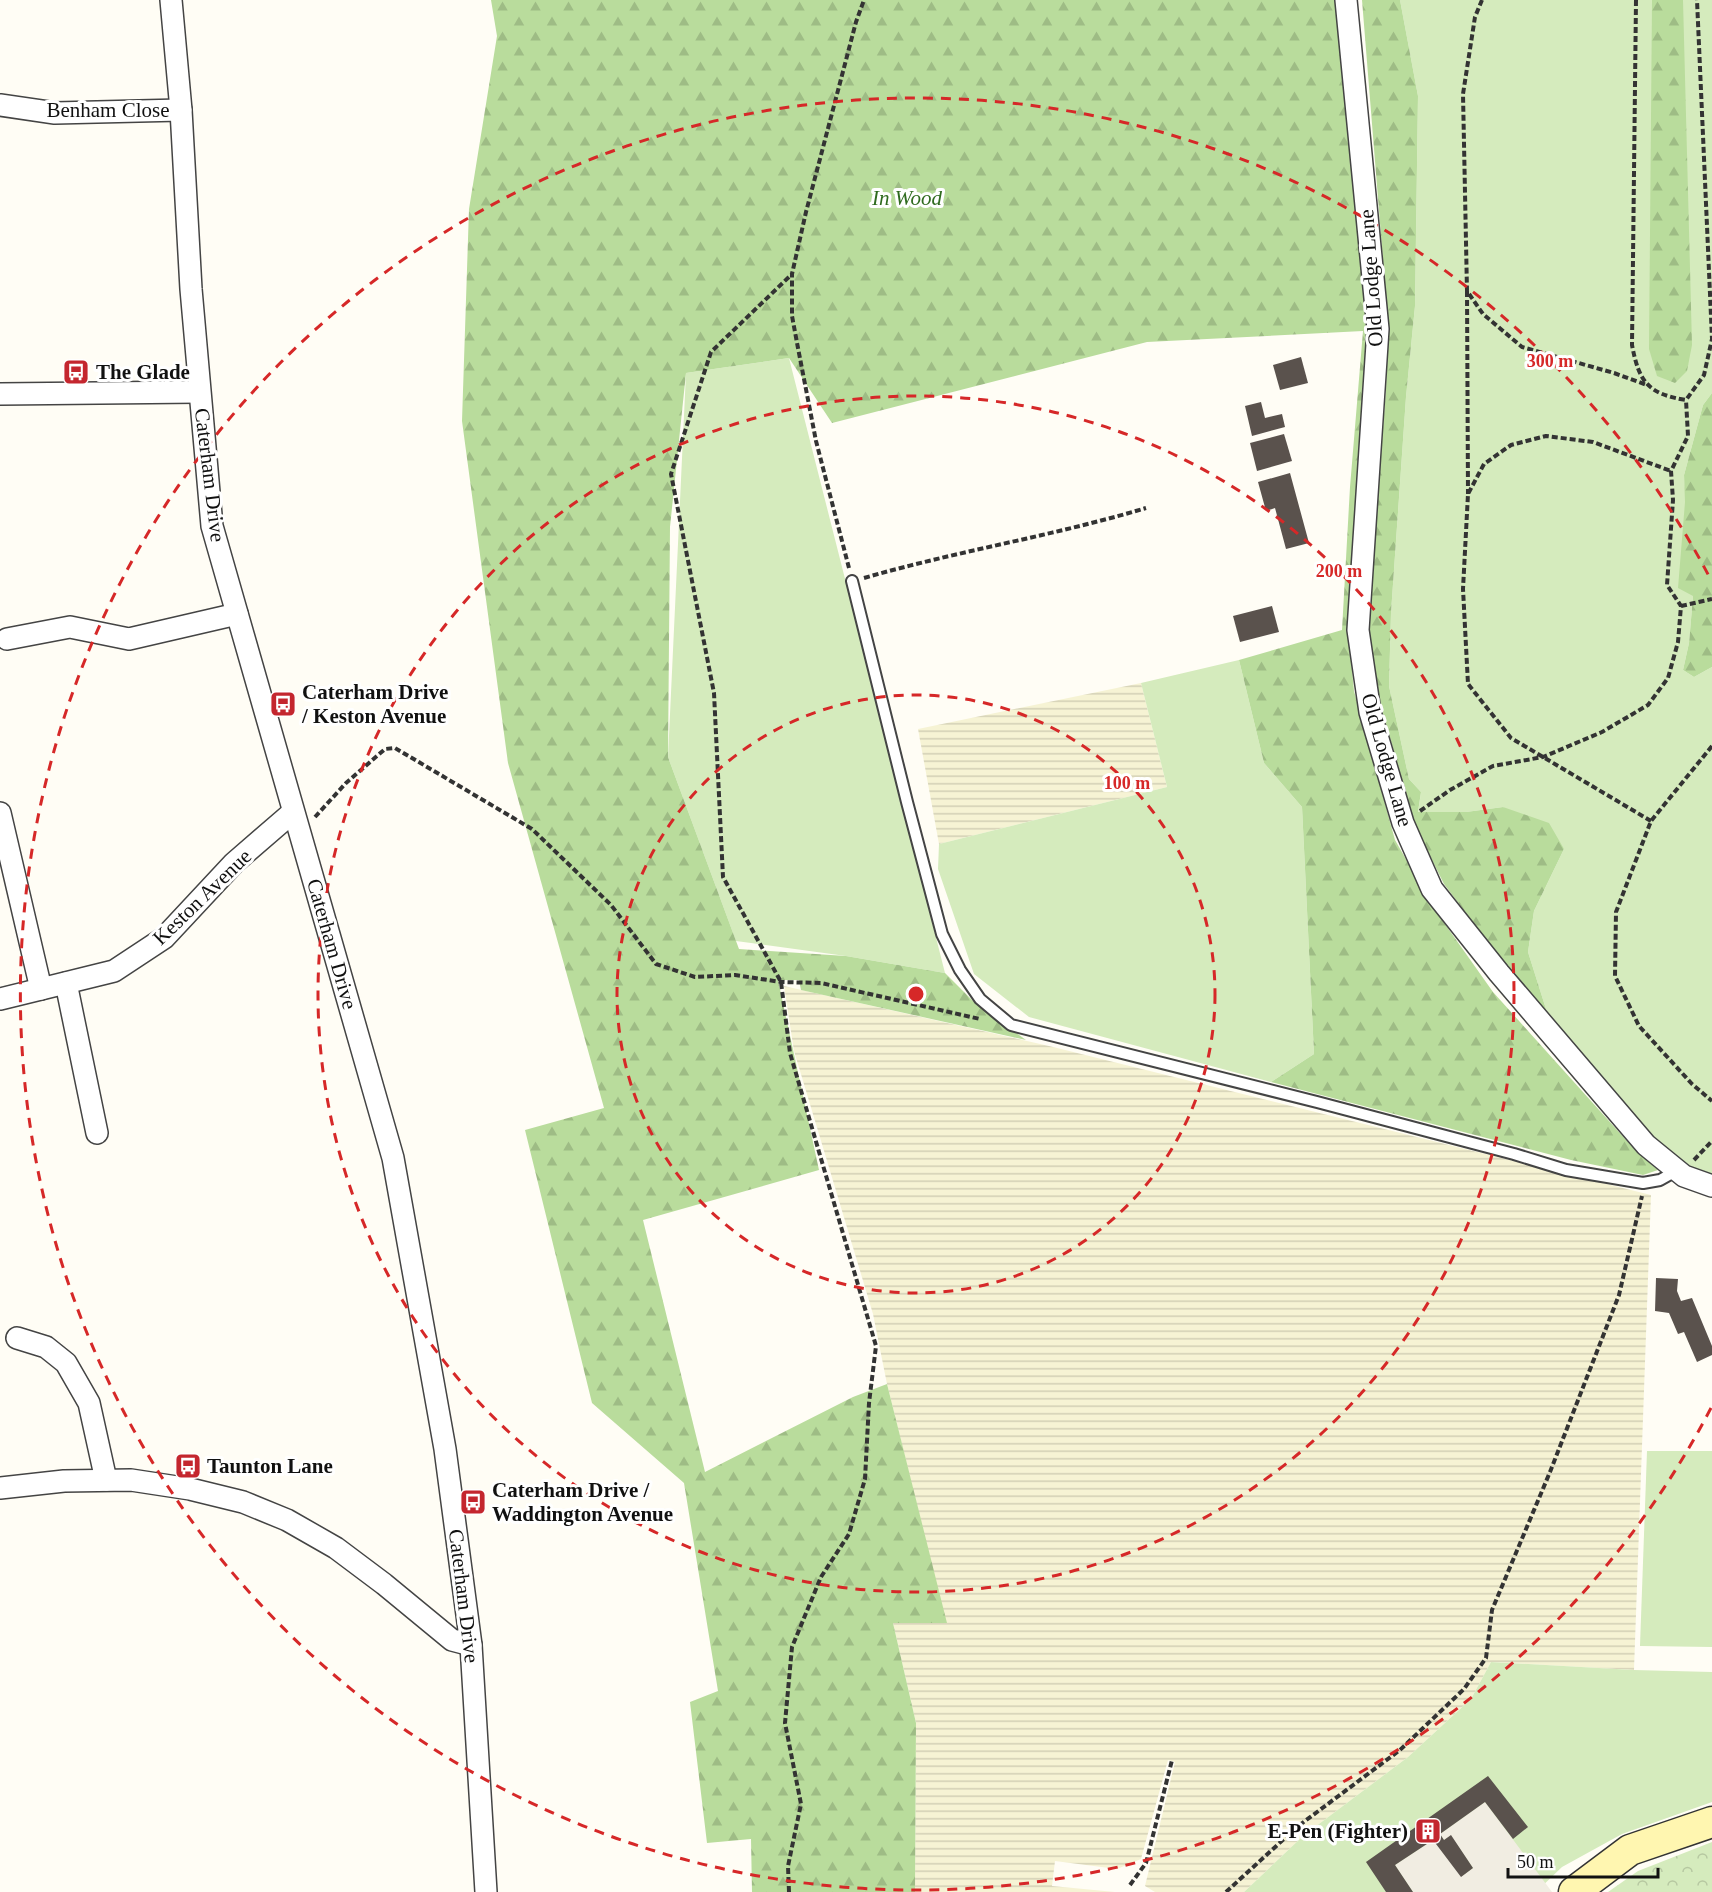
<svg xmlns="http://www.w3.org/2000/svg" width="1712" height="1892" viewBox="0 0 1712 1892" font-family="Georgia,serif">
<defs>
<pattern id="farmland-rules" width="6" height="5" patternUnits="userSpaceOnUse" patternTransform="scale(1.5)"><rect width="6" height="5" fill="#f6f3d4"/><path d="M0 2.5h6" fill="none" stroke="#d2cfb5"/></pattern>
<pattern id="forest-firs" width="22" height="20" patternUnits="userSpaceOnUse" patternTransform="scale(1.5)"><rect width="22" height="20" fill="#b9dc9c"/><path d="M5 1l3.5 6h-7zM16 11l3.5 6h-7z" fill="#9ebc85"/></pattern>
<pattern id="park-crowns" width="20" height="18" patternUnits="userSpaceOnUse" patternTransform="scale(1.5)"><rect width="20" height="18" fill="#d5ebbd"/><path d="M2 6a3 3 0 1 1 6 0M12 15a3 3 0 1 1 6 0" fill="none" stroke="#b6c8a1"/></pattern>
</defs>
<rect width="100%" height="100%" fill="#fffdf5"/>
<g fill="url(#farmland-rules)">
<path d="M 1141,683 L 1167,787 L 939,844 L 918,729 Z"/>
<path d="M 784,986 L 1049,1046 L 1651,1195 L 1634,1670 L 1491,1662 L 1471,1699 L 1408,1757 L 1303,1836 L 1244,1892 L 1155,1892 L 1145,1886 L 1175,1762 L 1168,1760 L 1141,1859 L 1117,1869 L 1055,1861 L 1052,1886 L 1115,1892 L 915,1892 L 916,1723 L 893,1623 L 946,1623 L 887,1384 L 873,1314 L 794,1051 Z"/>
</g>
<g fill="#d5ebbd">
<path d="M 1400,0 L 1712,0 L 1712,393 L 1703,405 L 1684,475 L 1693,596 L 1689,643 L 1683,670 L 1694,677 L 1712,667 L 1712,1176 L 1696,1170 L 1685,1163 L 1650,1136 L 1552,1028 L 1528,952 L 1534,911 L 1564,849 L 1503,807 L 1466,812 L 1418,813 L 1421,792 L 1409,779 L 1389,686 L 1391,613 L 1406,397 L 1415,306 L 1418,96 Z"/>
<path d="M 789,358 L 945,973 L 846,956 L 736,941 L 668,757 L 686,373 Z"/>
<path d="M 1239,660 L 1264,763 L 1302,807 L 1314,1054 L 1271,1082 L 1029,1017 L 974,974 L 938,869 L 939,844 L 1167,787 L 1141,683 Z"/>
<path d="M 1647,1451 L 1712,1451 L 1712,1647 L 1640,1646 Z"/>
<path d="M 1491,1662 L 1634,1670 L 1712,1672 L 1712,1802 L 1622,1834 L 1562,1867 L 1536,1892 L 1244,1892 L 1303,1836 L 1408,1757 L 1471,1699 Z"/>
</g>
<g fill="url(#forest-firs)">
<path d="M 491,0 L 1338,0 L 1372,329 L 1349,637 L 1354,691 L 1395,840 L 1435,910 L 1493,992 L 1636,1151 L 1658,1170 L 1643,1175 L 1571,1160 L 1271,1082 L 1314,1054 L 1302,807 L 1264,763 L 1239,660 L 1342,630 L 1350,487 L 1363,331 L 1147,342 L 832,423 L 789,358 L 686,373 L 670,527 L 668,757 L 739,949 L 846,956 L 945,973 L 974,1002 L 1026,1040 L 801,990 L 799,980 L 778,980 L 819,1170 L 643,1220 L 705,1472 L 853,1397 L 887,1384 L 947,1623 L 893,1623 L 916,1723 L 915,1892 L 752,1892 L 751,1839 L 707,1843 L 690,1702 L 718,1691 L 684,1483 L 592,1403 L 525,1130 L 604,1108 L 508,763 L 462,421 L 469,209 L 497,36 Z"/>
<path d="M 1362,0 L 1400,0 L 1418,96 L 1415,306 L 1406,397 L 1391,613 L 1389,686 L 1409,779 L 1421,792 L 1418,812 L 1466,812 L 1503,807 L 1549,823 L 1564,849 L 1534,911 L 1528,952 L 1552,1028 L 1444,884 L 1416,828 L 1382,710 L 1367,636 L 1386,389 L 1388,322 Z"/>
<path d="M 1652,0 L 1683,0 L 1692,345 L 1687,371 L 1675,383 L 1657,376 L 1649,349 Z"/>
<path d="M 1712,393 L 1712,667 L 1694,677 L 1683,670 L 1689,643 L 1693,596 L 1678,588 L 1685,502 L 1684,475 L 1703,405 Z"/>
</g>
<path fill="url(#park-crowns)" d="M 1712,1842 L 1712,1892 L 1608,1892 L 1638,1871 Z"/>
<path fill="#f1ede2" d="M 1485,1802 L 1552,1892 L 1413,1892 L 1395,1865 L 1433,1840 L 1462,1876 L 1473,1868 L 1451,1836 L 1444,1840 L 1440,1834 Z"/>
<g fill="#5a524d">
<path d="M 1301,357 L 1308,383 L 1280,390 L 1273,365 Z"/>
<path d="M 1261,402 L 1265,418 L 1282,414 L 1285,427 L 1252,436 L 1245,406 Z"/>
<path d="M 1284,434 L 1292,461 L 1257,471 L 1250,443 Z"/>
<path d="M 1290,473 L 1309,543 L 1286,549 L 1275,508 L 1266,511 L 1258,482 Z"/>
<path d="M 1272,606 L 1279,632 L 1240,642 L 1233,616 Z"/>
<path d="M 1656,1278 L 1678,1279 L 1677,1291 L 1681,1301 L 1692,1298 L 1712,1346 L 1712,1355 L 1697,1362 L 1684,1332 L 1678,1334 L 1669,1313 L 1655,1311 Z"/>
<path d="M 1488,1776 L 1528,1827 L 1513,1839 L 1485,1802 L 1440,1834 L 1444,1840 L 1451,1835 L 1473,1868 L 1461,1877 L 1433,1840 L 1395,1865 L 1413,1892 L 1386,1892 L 1366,1862 Z"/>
</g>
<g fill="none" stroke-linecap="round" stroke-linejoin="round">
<defs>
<path id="lane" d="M 852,581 L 907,802 L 942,934 L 960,970 L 980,999 L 1011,1025 L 1317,1102 L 1514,1154 L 1566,1170 L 1643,1183 L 1660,1180 L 1676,1171"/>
<g id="street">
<path d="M 171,0 L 181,110 L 191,289 L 212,526 L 393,1158 L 445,1449 L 471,1645 L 486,1892"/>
<path d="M 1346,0 L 1378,329 L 1358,630 L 1370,712 L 1403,823 L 1432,889 L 1499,973 L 1646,1145 L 1684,1176 L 1712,1186"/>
<path d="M 0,105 L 55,113 L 181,110"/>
<path d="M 0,394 L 199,392"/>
<path d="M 7,639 L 70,627 L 129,639 L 237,614"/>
<path d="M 0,813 L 41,989"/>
<path d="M 66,983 L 97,1133"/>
<path d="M 0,999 L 114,971 L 164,938 L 234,863 L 293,812"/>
<path d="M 17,1338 L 46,1347 L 66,1363 L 89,1403 L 106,1480"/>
<path d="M 0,1488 L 64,1481 L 131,1480 L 190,1489 L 243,1502 L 287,1520 L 336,1548 L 384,1584 L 452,1640 L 471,1645"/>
</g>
<path id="secondary" d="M 1574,1892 L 1630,1850 L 1712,1822"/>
</defs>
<use href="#lane" stroke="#444" stroke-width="14"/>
<use href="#street" stroke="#444" stroke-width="24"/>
<use href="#secondary" stroke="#333" stroke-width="33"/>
<g stroke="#333" stroke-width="4" stroke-dasharray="6 3" stroke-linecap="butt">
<path d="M 1482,0 L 1475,17 L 1463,94 L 1467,291 L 1483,314 L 1522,347 L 1614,373 L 1647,385"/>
<path d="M 1636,0 L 1632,345 C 1639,382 1648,394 1686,400 L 1704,375 L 1712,339 L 1697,0"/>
<path d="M 1467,291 L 1468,494"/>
<path d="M 849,568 L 816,441 L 798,348 L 792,316 L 792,274 L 806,212 L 856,22 L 864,0"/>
<path d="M 864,578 C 957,551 1053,536 1146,508"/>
<path d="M 1681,606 L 1712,599"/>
<path d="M 1712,746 L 1651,821 L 1616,912 L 1615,976 L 1639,1026 L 1692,1084 L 1712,1101"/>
<path d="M 1420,811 L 1450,790 L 1493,766 L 1543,757 L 1602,732 L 1648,705 L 1668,678 L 1678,642 L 1681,606 L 1667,585 L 1673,500 L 1671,471 L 1688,436 L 1686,400"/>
<path d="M 315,817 L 346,783 L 385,749 L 395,748 L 532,829 L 611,905 L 656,964 L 695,977 L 735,975 L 781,982 L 821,983 L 980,1019"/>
<path d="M 1651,821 L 1511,738 L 1468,684 L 1463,589 L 1468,494 L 1484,464 L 1511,445 L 1546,436 L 1593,442 L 1671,471"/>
<path d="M 1694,1160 L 1712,1141"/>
<path d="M 1130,1885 L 1146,1863 L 1172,1760"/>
<path d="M 789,1892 L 788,1866 L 801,1804 L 785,1723 L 792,1647 L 821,1577 L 849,1534 L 865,1479 L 869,1403 L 876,1346 L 790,1053 L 781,982 L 723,877 L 714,693 L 671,474 L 711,352 L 792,274"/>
<path d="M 1226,1892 L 1297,1827 L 1400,1750 L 1464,1689 L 1486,1658 L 1492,1610 L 1550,1472 L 1619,1295 L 1642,1196"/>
</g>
<use href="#lane" stroke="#fff" stroke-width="10"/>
<use href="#street" stroke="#fff" stroke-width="21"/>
<use href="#secondary" stroke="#fff6b0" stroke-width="30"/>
</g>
<g fill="none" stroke="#d62828" stroke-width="3" stroke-dasharray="10 8">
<circle cx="916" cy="994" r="299"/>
<circle cx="916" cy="994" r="598"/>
<path d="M1711 1408A896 896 0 1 1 1711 580"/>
</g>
<defs>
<symbol id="bus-square" viewBox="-11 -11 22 22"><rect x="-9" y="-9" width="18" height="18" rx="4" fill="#c4262e" stroke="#fff"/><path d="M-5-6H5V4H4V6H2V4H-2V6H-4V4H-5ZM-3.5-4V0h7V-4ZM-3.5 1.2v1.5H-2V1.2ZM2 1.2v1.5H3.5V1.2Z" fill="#fff"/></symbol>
<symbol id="building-square" viewBox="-11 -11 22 22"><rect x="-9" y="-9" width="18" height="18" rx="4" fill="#c4262e" stroke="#fff"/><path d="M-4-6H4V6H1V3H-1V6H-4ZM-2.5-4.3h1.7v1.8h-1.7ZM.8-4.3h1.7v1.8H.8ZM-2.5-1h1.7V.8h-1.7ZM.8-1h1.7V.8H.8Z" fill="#fff"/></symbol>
</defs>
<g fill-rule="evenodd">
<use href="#bus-square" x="61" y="357" width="30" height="30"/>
<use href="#bus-square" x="268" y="689" width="30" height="30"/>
<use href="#bus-square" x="173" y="1451" width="30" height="30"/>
<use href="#bus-square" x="458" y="1487" width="30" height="30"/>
<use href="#building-square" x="1413" y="1816" width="30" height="30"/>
</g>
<g text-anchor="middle" stroke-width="6" stroke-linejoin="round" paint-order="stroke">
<g font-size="21" fill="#111" stroke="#fff">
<text x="108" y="117">Benham Close</text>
<text transform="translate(1371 278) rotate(-94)" y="7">Old Lodge Lane</text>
<text transform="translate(210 475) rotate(83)" y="7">Caterham Drive</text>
<text transform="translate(1387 760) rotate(74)" y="7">Old Lodge Lane</text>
<text transform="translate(202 897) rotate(-44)" y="7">Keston Avenue</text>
<text transform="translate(332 944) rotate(74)" y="7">Caterham Drive</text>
<text transform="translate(464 1596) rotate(83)" y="7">Caterham Drive</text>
</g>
<g font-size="21" font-style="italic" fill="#2f6b1f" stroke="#fff">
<text x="907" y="205">In Wood</text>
</g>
<g font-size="21" font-weight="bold" fill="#111" stroke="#fff" text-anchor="start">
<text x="96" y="379">The Glade</text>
<text x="302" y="699">Caterham Drive<tspan x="302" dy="24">/ Keston Avenue</tspan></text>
<text x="207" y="1473">Taunton Lane</text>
<text x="492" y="1497">Caterham Drive /<tspan x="492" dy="24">Waddington Avenue</tspan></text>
<text x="1408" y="1838" text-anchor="end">E-Pen (Fighter)</text>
</g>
</g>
<circle cx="916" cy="994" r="9" fill="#d62828" stroke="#fff" stroke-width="3"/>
<g font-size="18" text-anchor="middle" font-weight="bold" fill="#d62828" stroke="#fff" stroke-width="6" stroke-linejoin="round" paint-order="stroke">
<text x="1550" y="367">300 m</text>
<text x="1339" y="577">200 m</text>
<text x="1127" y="789">100 m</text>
</g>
<path d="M1508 1868v9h150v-9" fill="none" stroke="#111111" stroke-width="3"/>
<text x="1517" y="1868" font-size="18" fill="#111111" stroke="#ffffff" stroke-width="4.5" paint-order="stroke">50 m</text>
</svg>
